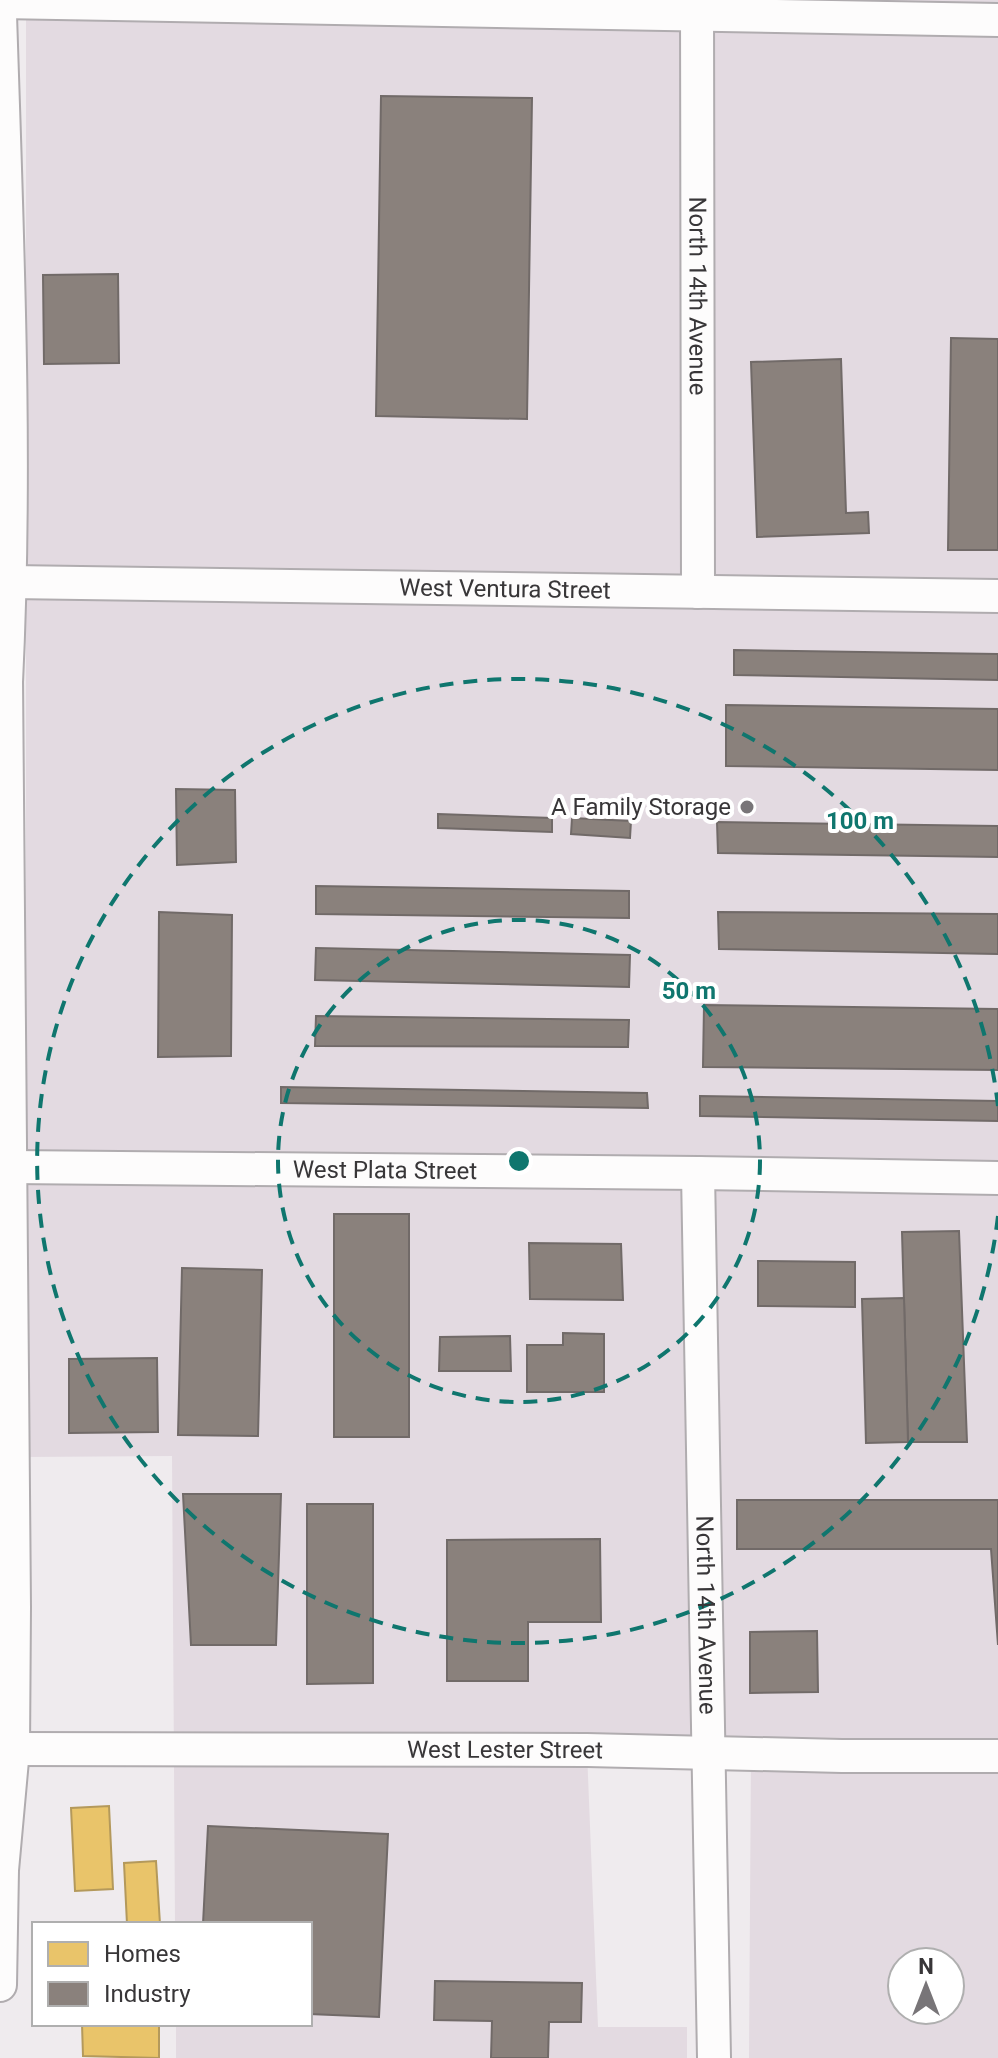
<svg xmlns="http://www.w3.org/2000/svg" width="998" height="2058" viewBox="0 0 998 2058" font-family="Roboto,sans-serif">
<rect width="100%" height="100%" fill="#efebee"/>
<path fill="#e3dae1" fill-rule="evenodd" d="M 26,0 L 998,0 L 998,2058 L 749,2058 L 751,1755 L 587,1751 L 598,2027 L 687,2027 L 687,2058 L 176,2058 L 176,2024 L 310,2024 L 310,1924 L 175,1924 L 172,1456 L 26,1457 ZM 902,1962 L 950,1962 L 950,2010 L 902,2010 Z"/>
<g fill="#e9c46a" stroke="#b4995b" stroke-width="2">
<path d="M 109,1806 L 113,1889 L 75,1891 L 71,1808 Z"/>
<path d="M 156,1861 L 160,1924 L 127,1924 L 124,1863 Z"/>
<path d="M 82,2024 L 159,2024 L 159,2058 L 83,2056 Z"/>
</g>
<g fill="#8a817c" stroke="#716a68" stroke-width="2">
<path d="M 381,96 L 532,98 L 527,419 L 376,416 Z"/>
<path d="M 118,274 L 119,363 L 44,364 L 43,275 Z"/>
<path d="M 951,338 L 998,339 L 998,550 L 948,550 Z"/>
<path d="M 841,359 L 846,513 L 868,512 L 869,533 L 757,537 L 751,362 Z"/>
<path d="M 734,650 L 998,654 L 998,680 L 734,675 Z"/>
<path d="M 726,705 L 998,709 L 998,770 L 726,766 Z"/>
<path d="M 176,789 L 235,790 L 236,862 L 177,865 Z"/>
<path d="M 438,814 L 552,818 L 552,832 L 438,828 Z"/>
<path d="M 572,818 L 631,821 L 630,838 L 571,834 Z"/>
<path d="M 717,822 L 998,826 L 998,857 L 718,853 Z"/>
<path d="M 316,886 L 629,891 L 629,918 L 316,914 Z"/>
<path d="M 159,912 L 232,915 L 231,1056 L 158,1057 Z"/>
<path d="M 718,912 L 998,914 L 998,954 L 719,949 Z"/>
<path d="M 316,948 L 630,955 L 629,987 L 315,980 Z"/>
<path d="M 704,1005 L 998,1009 L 998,1070 L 703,1067 Z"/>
<path d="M 316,1016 L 629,1020 L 628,1047 L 315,1046 Z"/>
<path d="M 281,1087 L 647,1093 L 648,1108 L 281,1103 Z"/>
<path d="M 700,1096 L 998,1101 L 998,1121 L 700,1116 Z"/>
<rect x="334" y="1214" width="75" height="223"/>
<path d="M 959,1231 L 967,1442 L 908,1442 L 902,1232 Z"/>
<path d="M 529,1243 L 621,1244 L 623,1300 L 530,1299 Z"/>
<path d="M 758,1261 L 855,1262 L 855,1307 L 758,1306 Z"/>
<path d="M 182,1268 L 262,1270 L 258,1436 L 178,1435 Z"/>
<path d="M 904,1298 L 908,1442 L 866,1443 L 862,1299 Z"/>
<path d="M 563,1333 L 604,1334 L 604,1392 L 527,1392 L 527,1345 L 563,1345 Z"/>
<path d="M 510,1336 L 511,1371 L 439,1371 L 440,1337 Z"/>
<path d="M 157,1358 L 158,1432 L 69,1433 L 69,1359 Z"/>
<path d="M 183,1494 L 281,1494 L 276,1645 L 191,1645 Z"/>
<path d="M 737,1500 L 998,1500 L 998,1645 L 991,1549 L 737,1549 Z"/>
<path d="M 307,1504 L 373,1504 L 373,1683 L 307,1684 Z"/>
<path d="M 600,1539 L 601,1622 L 528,1622 L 528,1681 L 447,1681 L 447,1540 Z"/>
<path d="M 817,1631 L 818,1692 L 750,1693 L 750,1632 Z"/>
<path d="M 208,1826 L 388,1834 L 379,2017 L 310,2014 L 310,1924 L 203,1924 Z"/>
<path d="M 435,1981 L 582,1983 L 581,2022 L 549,2022 L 548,2058 L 491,2058 L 492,2021 L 434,2020 Z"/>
</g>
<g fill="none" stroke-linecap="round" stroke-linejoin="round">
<defs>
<g id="street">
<path id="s1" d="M 697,0 L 698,592"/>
<path d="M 0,2 L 998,20"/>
<path d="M 0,14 C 7,236 17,460 6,682 L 14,1607 L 13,1749 L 2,1870 L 0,1985"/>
<path id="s2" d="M 11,582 L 998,596"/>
<path id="s3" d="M 11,1167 L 698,1173 L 998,1178"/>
<path id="s4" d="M 698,1173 L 714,2058"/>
<path id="s5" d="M 13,1749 L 587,1750 L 842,1756 L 998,1756"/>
</g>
</defs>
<use href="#street" stroke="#b0acaf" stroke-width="36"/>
<use href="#street" stroke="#fdfcfc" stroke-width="32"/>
</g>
<g fill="none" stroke="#0f766e" stroke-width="4" stroke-dasharray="14 10">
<circle cx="519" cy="1161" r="241"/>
<path d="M998 1216A482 482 0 1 1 998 1106"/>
</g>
<circle fill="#787578" stroke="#fff" stroke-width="3" cx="747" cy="807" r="8"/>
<g text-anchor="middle" stroke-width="8" stroke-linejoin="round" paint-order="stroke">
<g font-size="24" fill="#383638" stroke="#fff">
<text dy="8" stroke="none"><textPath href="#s1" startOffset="296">North 14th Avenue</textPath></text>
<text dy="8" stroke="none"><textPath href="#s2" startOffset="494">West Ventura Street</textPath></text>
<text dy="8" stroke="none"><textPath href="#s3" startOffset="374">West Plata Street</textPath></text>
<text dy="8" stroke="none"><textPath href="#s4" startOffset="442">North 14th Avenue</textPath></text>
<text dy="8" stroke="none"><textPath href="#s5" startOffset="492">West Lester Street</textPath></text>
</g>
<g font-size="24" fill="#383638" stroke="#fff" text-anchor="end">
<text x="731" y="815">A Family Storage</text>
</g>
</g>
<circle cx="519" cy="1161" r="12" fill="#0f766e" stroke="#fff" stroke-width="4"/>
<g font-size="24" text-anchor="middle" font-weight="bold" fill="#0f766e" stroke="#fff" stroke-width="8" stroke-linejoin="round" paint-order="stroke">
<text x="860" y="829">100 m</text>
<text x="689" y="999">50 m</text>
</g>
<rect x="32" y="1922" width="280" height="104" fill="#ffffff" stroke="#afafaf" stroke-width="2"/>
<rect x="48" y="1942" width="40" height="24" fill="#e9c46a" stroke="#afafaf" stroke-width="2"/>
<text x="104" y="1962" font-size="24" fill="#383638">Homes</text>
<rect x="48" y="1982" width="40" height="24" fill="#8a817c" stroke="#afafaf" stroke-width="2"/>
<text x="104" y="2002" font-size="24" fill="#383638">Industry</text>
<g transform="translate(926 1986)"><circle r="38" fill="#ffffff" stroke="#afafaf" stroke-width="2"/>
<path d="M0-6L14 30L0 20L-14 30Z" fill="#787578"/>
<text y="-12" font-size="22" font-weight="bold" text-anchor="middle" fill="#383638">N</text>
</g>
</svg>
